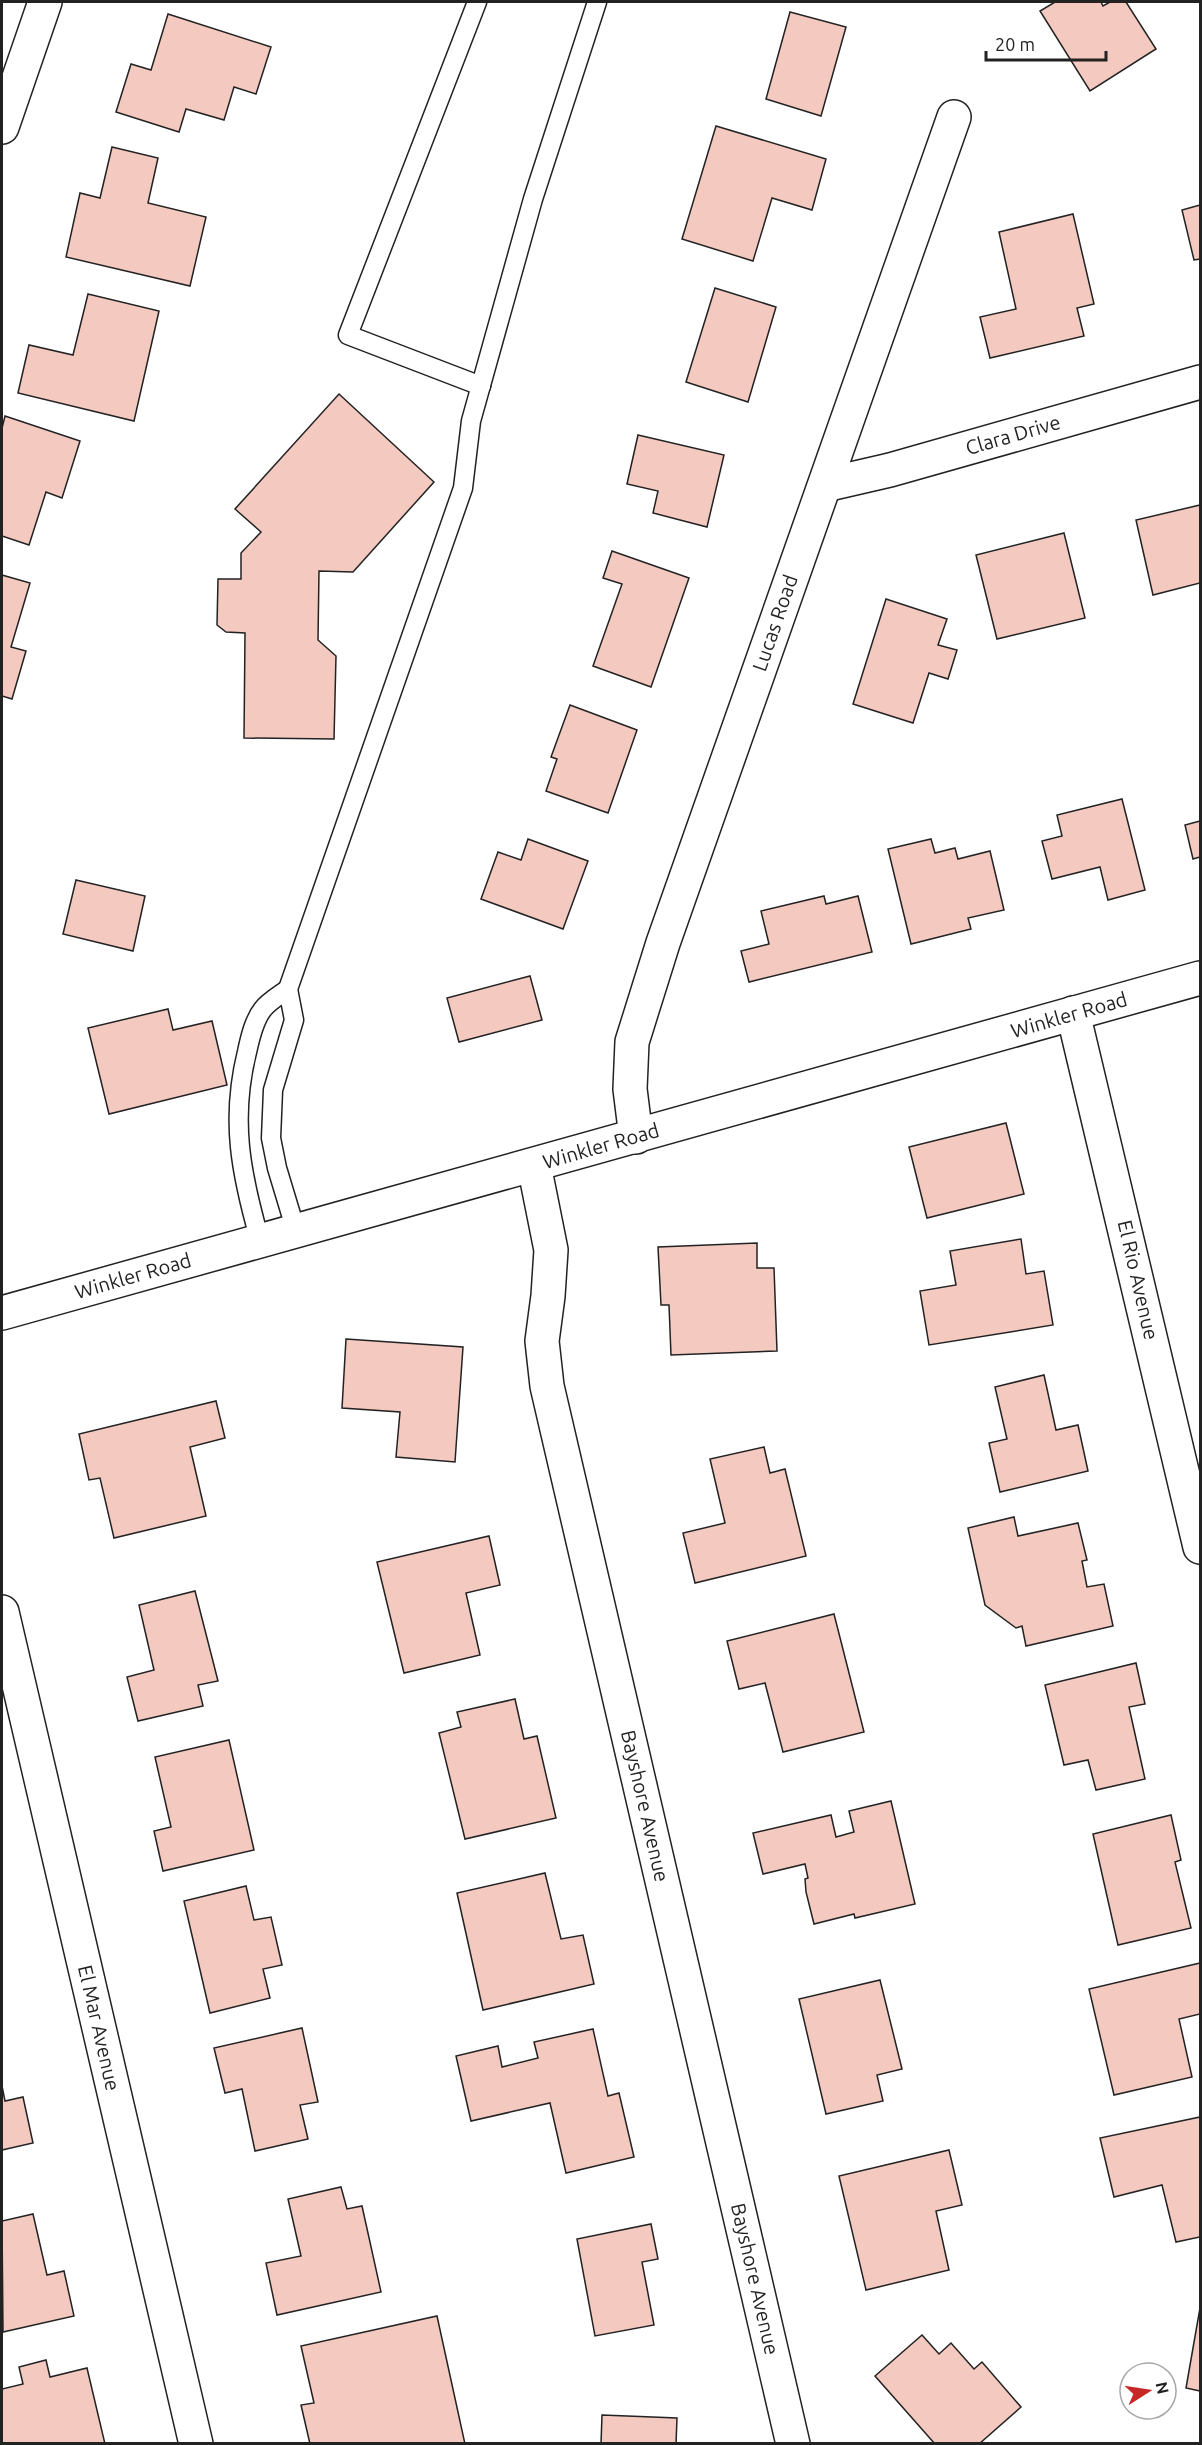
<svg xmlns="http://www.w3.org/2000/svg" width="1202" height="2445" viewBox="0 0 1202 2445" font-family="Ubuntu,sans-serif">
<rect width="100%" height="100%" fill="#fff"/>
<g fill="#f3c9c0" stroke="#222" stroke-width="1.5">
<path d="M 1055,2 L 1101,2 L 1103,6 L 1110,2 L 1126,2 L 1156,49 L 1090,91 L 1040,11 Z"/>
<path d="M 790,12 L 846,27 L 821,116 L 766,99 Z"/>
<path d="M 168,14 L 271,47 L 256,94 L 234,87 L 224,120 L 186,109 L 179,132 L 116,112 L 131,64 L 151,70 Z"/>
<path d="M 716,126 L 826,159 L 812,210 L 772,198 L 753,261 L 682,239 Z"/>
<path d="M 112,147 L 158,158 L 148,203 L 206,217 L 190,286 L 66,257 L 80,193 L 100,198 Z"/>
<path d="M 1200,205 L 1200,259 L 1194,260 L 1182,210 Z"/>
<path d="M 1073,214 L 1094,304 L 1077,308 L 1084,336 L 990,358 L 980,317 L 1016,309 L 999,232 Z"/>
<path d="M 715,288 L 776,307 L 748,402 L 686,382 Z"/>
<path d="M 88,294 L 159,311 L 134,421 L 18,393 L 29,345 L 73,355 Z"/>
<path d="M 339,394 L 434,482 L 353,572 L 319,571 L 318,640 L 336,656 L 334,739 L 244,738 L 245,633 L 226,632 L 217,625 L 218,579 L 241,579 L 241,553 L 261,532 L 235,509 Z"/>
<path d="M 5,416 L 80,441 L 62,498 L 46,492 L 29,545 L 2,536 L 2,428 Z"/>
<path d="M 638,435 L 724,455 L 707,527 L 653,513 L 658,491 L 627,484 Z"/>
<path d="M 1200,505 L 1200,583 L 1153,595 L 1136,520 Z"/>
<path d="M 1064,533 L 1085,618 L 997,639 L 976,555 Z"/>
<path d="M 612,551 L 689,578 L 651,687 L 593,666 L 622,584 L 603,578 Z"/>
<path d="M 2,575 L 30,583 L 11,647 L 26,651 L 12,699 L 2,696 Z"/>
<path d="M 886,599 L 947,619 L 938,645 L 957,650 L 948,679 L 929,673 L 913,723 L 853,704 Z"/>
<path d="M 570,705 L 637,730 L 608,813 L 546,791 L 557,759 L 551,757 Z"/>
<path d="M 1122,799 L 1145,890 L 1108,900 L 1100,867 L 1052,879 L 1042,841 L 1062,836 L 1057,815 Z"/>
<path d="M 1200,821 L 1200,857 L 1193,859 L 1185,825 Z"/>
<path d="M 528,839 L 588,861 L 563,929 L 481,899 L 498,852 L 521,860 Z"/>
<path d="M 931,839 L 935,853 L 955,848 L 958,859 L 990,851 L 1004,910 L 968,918 L 971,929 L 911,944 L 888,849 Z"/>
<path d="M 76,880 L 145,896 L 133,951 L 63,934 Z"/>
<path d="M 824,896 L 826,904 L 858,896 L 872,952 L 749,982 L 741,951 L 769,944 L 761,911 Z"/>
<path d="M 530,976 L 542,1020 L 459,1042 L 447,998 Z"/>
<path d="M 168,1009 L 173,1030 L 212,1021 L 227,1085 L 109,1114 L 88,1028 Z"/>
<path d="M 1006,1123 L 1024,1194 L 927,1218 L 909,1147 Z"/>
<path d="M 1021,1239 L 1026,1274 L 1044,1271 L 1053,1325 L 929,1345 L 920,1291 L 956,1285 L 950,1251 Z"/>
<path d="M 757,1243 L 757,1268 L 774,1268 L 777,1351 L 671,1355 L 669,1305 L 661,1305 L 658,1247 Z"/>
<path d="M 346,1339 L 463,1347 L 455,1462 L 396,1457 L 400,1412 L 342,1408 Z"/>
<path d="M 1044,1375 L 1056,1430 L 1078,1425 L 1088,1471 L 1000,1492 L 989,1443 L 1007,1439 L 995,1387 Z"/>
<path d="M 216,1401 L 225,1438 L 190,1447 L 206,1516 L 114,1538 L 100,1478 L 89,1480 L 79,1434 Z"/>
<path d="M 764,1447 L 770,1473 L 785,1469 L 806,1556 L 695,1583 L 683,1533 L 725,1523 L 710,1459 Z"/>
<path d="M 1014,1517 L 1018,1536 L 1078,1523 L 1087,1560 L 1082,1561 L 1087,1587 L 1104,1584 L 1113,1626 L 1026,1646 L 1022,1626 L 1016,1628 L 985,1605 L 968,1528 Z"/>
<path d="M 489,1536 L 500,1585 L 466,1593 L 480,1655 L 404,1673 L 377,1562 Z"/>
<path d="M 195,1591 L 218,1681 L 198,1685 L 203,1706 L 138,1721 L 127,1677 L 154,1670 L 139,1605 Z"/>
<path d="M 834,1614 L 864,1732 L 783,1752 L 765,1683 L 739,1689 L 727,1641 Z"/>
<path d="M 1136,1663 L 1145,1704 L 1129,1707 L 1145,1779 L 1096,1790 L 1088,1760 L 1064,1765 L 1045,1685 Z"/>
<path d="M 515,1699 L 524,1739 L 537,1736 L 556,1818 L 465,1839 L 439,1733 L 461,1727 L 457,1712 Z"/>
<path d="M 229,1740 L 254,1850 L 163,1871 L 154,1831 L 171,1827 L 155,1757 Z"/>
<path d="M 891,1801 L 915,1904 L 855,1918 L 854,1914 L 814,1924 L 806,1892 L 805,1879 L 808,1878 L 805,1864 L 763,1874 L 753,1833 L 831,1815 L 836,1837 L 854,1832 L 849,1811 Z"/>
<path d="M 1171,1815 L 1181,1860 L 1175,1862 L 1191,1928 L 1118,1945 L 1093,1834 Z"/>
<path d="M 545,1873 L 561,1939 L 583,1935 L 594,1984 L 483,2010 L 457,1893 Z"/>
<path d="M 246,1886 L 254,1920 L 271,1917 L 282,1965 L 263,1969 L 270,1998 L 210,2013 L 184,1901 Z"/>
<path d="M 1200,1963 L 1200,2014 L 1179,2019 L 1192,2077 L 1114,2095 L 1089,1989 Z"/>
<path d="M 880,1980 L 902,2069 L 877,2075 L 883,2101 L 826,2114 L 799,1999 Z"/>
<path d="M 302,2028 L 318,2102 L 300,2105 L 308,2139 L 255,2151 L 242,2089 L 225,2093 L 214,2048 Z"/>
<path d="M 593,2029 L 608,2096 L 619,2093 L 634,2157 L 566,2173 L 550,2103 L 471,2121 L 456,2056 L 498,2046 L 502,2067 L 538,2058 L 534,2042 Z"/>
<path d="M 2,2086 L 5,2101 L 23,2097 L 33,2143 L 2,2150 Z"/>
<path d="M 1200,2117 L 1200,2237 L 1176,2242 L 1162,2185 L 1114,2197 L 1100,2138 Z"/>
<path d="M 949,2150 L 962,2205 L 936,2211 L 949,2270 L 866,2290 L 839,2176 Z"/>
<path d="M 341,2187 L 347,2209 L 362,2206 L 381,2292 L 277,2315 L 266,2263 L 301,2256 L 288,2199 Z"/>
<path d="M 33,2214 L 47,2275 L 64,2271 L 74,2316 L 3,2332 L 2,2221 Z"/>
<path d="M 651,2224 L 658,2259 L 642,2262 L 654,2325 L 595,2336 L 577,2239 Z"/>
<path d="M 1200,2308 L 1200,2391 L 1186,2388 Z"/>
<path d="M 437,2316 L 465,2444 L 310,2444 L 301,2405 L 314,2403 L 301,2346 Z"/>
<path d="M 922,2335 L 939,2354 L 951,2343 L 974,2369 L 982,2362 L 1021,2407 L 979,2444 L 935,2444 L 875,2376 Z"/>
<path d="M 46,2360 L 50,2377 L 87,2368 L 105,2444 L 2,2444 L 2,2389 L 23,2384 L 19,2367 Z"/>
<path d="M 602,2415 L 677,2418 L 676,2444 L 601,2444 Z"/>
</g>
<g fill="none" stroke-linecap="round" stroke-linejoin="round">
<defs>
<g id="lane">
<path d="M 477,2 L 348,335 L 481,386"/>
<path d="M 288,989 L 463,488 L 471,421 L 533,199 L 597,2"/>
<path d="M 260,1241 C 241,1174 230,1120 247,1052 C 250,1038 254,1020 263,1009 C 269,1001 280,995 288,989 L 294,1020 L 273,1090 L 271,1138 L 277,1168 L 296,1231"/>
</g>
<g id="street">
<path d="M 2,127 L 45,2"/>
<path d="M 825,485 L 890,470 L 1200,382"/>
<path d="M 1073,1013 L 1200,1547"/>
<path d="M 636,1137 L 630,1089 L 632,1042 L 663,943 L 954,117"/>
<path d="M 534,1165 L 551,1250 L 548,1296 L 542,1341 L 547,1386 L 793,2444"/>
<path d="M 2,1612 L 196,2444"/>
</g>
<path id="secondary" d="M 2,1313 L 1200,978"/>
</defs>
<use href="#lane" stroke="#222" stroke-width="21"/>
<use href="#street" stroke="#222" stroke-width="36"/>
<use href="#secondary" stroke="#222" stroke-width="36"/>
<use href="#lane" stroke="#fff" stroke-width="18"/>
<use href="#street" stroke="#fff" stroke-width="33"/>
<use href="#secondary" stroke="#fff" stroke-width="33"/>
</g>
<g text-anchor="middle" stroke-width="4.5" stroke-linejoin="round" paint-order="stroke">
<g font-size="20" fill="#222" stroke="#fff">
<text transform="translate(1013 435) rotate(-16)" y="7">Clara Drive</text>
<text transform="translate(775 623) rotate(-71)" y="7">Lucas Road</text>
<text transform="translate(1069 1015) rotate(-16)" y="7">Winkler Road</text>
<text transform="translate(601 1146) rotate(-16)" y="7">Winkler Road</text>
<text transform="translate(133 1276) rotate(-16)" y="7">Winkler Road</text>
<text transform="translate(1138 1280) rotate(77)" y="7">El Rio Avenue</text>
<text transform="translate(645 1806) rotate(77)" y="7">Bayshore Avenue</text>
<text transform="translate(99 2028) rotate(77)" y="7">El Mar Avenue</text>
<text transform="translate(755 2279) rotate(77)" y="7">Bayshore Avenue</text>
</g>
</g>
<rect width="1202" height="2445" fill="none" stroke="#222222" stroke-width="6"/>
<g transform="translate(1148 2391) rotate(78)"><circle r="28" fill="#ffffff" stroke="#a7a7a7" stroke-width="1.5"/>
<path d="M0-4.5L10 22L0 15L-10 22Z" fill="#c62828"/>
<text y="-9" font-size="16" font-weight="bold" text-anchor="middle" fill="#222222">N</text>
</g>
<path d="M986 51v9h120v-9" fill="none" stroke="#222222" stroke-width="3"/>
<text x="995" y="51" font-size="18" fill="#222222" stroke="#ffffff" stroke-width="4.5" paint-order="stroke">20 m</text>
</svg>
